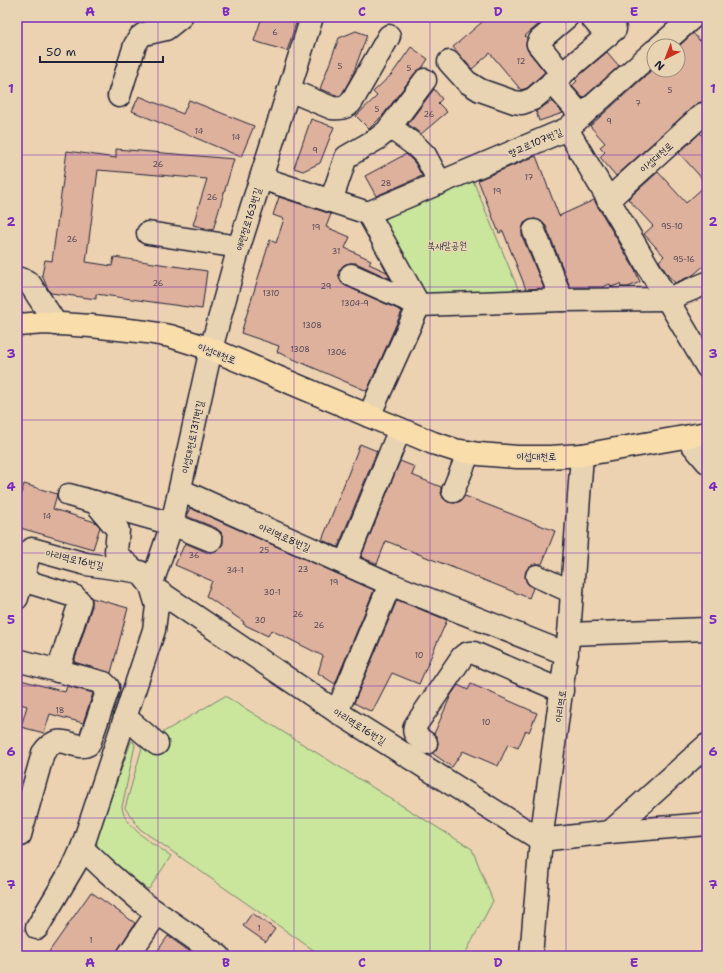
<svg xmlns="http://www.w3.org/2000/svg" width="724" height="973" viewBox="0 0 724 973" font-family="'Shantell Sans','Poor Story',sans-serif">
<rect width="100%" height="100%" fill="#ecd2b1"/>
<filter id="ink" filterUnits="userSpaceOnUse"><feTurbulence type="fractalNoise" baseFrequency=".025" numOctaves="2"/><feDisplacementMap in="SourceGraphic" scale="8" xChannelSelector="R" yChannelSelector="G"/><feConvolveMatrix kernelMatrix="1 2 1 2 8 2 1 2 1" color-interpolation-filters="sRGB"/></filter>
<g filter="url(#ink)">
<g fill="#cae59c" stroke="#76846c">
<path d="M 472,178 L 521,296 L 421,301 L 384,224 L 387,217 L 391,215 Z"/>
<path d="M 225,696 L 472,849 L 493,901 L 464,956 L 322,956 L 140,829 L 125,808 L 143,744 Z"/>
<path d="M 133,741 L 135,745 L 122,807 C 124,828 156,845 171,856 L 149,889 L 146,888 L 103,855 C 98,849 96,845 97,837 L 131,742 Z"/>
</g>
<g fill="#deb19d" stroke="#22223b">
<path d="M 262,17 L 298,17 L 287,51 L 254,41 Z"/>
<path d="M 488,17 L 547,17 L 525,36 L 527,38 L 526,45 L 528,51 L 545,72 L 527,88 L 521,90 L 490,53 L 472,69 L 453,47 Z"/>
<path d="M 356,31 L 367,35 L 353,74 L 342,94 L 339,96 L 320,89 L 339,38 Z"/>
<path d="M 693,33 L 707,49 L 707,102 L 701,102 L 695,105 L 616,176 L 600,157 L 605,152 L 600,147 L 605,143 L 590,126 L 654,68 L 654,70 L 678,70 L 678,47 Z"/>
<path d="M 411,47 L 428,59 L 422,68 L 415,73 L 383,115 L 369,129 L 356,116 L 377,96 L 373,92 L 392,74 Z"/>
<path d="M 607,52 L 619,66 L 583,98 L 572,86 L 577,81 L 575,79 Z"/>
<path d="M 434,89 L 442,99 L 438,103 L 447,112 L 421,134 L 408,124 Z"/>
<path d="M 139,96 L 183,114 L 189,100 L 254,126 L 241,157 L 132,111 Z"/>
<path d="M 552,101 L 563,113 L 539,121 L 536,111 Z"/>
<path d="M 311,119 L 334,127 L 320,163 L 303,171 L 294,168 Z"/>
<path d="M 700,133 L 707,140 L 707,263 L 693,275 L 675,283 L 667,274 L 659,261 L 664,256 L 644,234 L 653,226 L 628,199 L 658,172 L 686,203 L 707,184 L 679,153 Z"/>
<path d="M 116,149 L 234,159 L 213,230 L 193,225 L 207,179 L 98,170 L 86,262 L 112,266 L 114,257 L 207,271 L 202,309 L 96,294 L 96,299 L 51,293 L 49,291 L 42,275 L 45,260 L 52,261 L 67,151 L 116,158 Z"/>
<path d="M 406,154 L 415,163 L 422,176 L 376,196 L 365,176 Z"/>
<path d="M 536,156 L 559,216 L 594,200 L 635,270 L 640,282 L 628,287 L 621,287 L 620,284 L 611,287 L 610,284 L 602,287 L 570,287 L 546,226 L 541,221 L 535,219 L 529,220 L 524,223 L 522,230 L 522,236 L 544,288 L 526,289 L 503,231 L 499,233 L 478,180 Z"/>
<path d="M 279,197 L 331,214 L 326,227 L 350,237 L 345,248 L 371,260 L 369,264 L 387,272 L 390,279 L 356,263 L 350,263 L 344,265 L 339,270 L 339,276 L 341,282 L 346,286 L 402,311 L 367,391 L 277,352 L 279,346 L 241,333 L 270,240 L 276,243 L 284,219 L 273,215 Z"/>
<path d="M 360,444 L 377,451 L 338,547 L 322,540 Z"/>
<path d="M 400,461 L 415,467 L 412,475 L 441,487 L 441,492 L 443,498 L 448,502 L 455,503 L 461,501 L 465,496 L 555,531 L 542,564 L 535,564 L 530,566 L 526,571 L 525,578 L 527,583 L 533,588 L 529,598 L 386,541 L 377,564 L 361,557 Z"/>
<path d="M 24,484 L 57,494 L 53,509 L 95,522 L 100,527 L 93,549 L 17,527 L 17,508 Z"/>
<path d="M 190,508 L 374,590 L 335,684 L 318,673 L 323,656 L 271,630 L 268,636 L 243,624 L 244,622 L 206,596 L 212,581 L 175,565 L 185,543 L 206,552 L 212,552 L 218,550 L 223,544 L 223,538 L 221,532 L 216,528 L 186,516 Z"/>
<path d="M 92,598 L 128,608 L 111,673 L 74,662 L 92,606 Z"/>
<path d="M 397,600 L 447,620 L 419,684 L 392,673 L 372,712 L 354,703 Z"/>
<path d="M 17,679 L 65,692 L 67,686 L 93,693 L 83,723 L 50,714 L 44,733 L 21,727 L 27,706 L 17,703 Z"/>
<path d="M 471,684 L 537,713 L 529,732 L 526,730 L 518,748 L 508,744 L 498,766 L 463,751 L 452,767 L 432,753 L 436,750 L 438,744 L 437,738 L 434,734 L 451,695 L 458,685 L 468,690 Z"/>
<path d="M 91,892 L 135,923 L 117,951 L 113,956 L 46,956 Z"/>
<path d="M 252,913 L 275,929 L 266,942 L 243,926 Z"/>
<path d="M 168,936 L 196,956 L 154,956 Z"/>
</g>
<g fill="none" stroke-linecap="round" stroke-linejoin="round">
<defs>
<g id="minor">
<path d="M 591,17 L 607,36"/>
<path d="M 660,46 L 693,17"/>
<path d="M 449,62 L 467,82 L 480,90 L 514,102 L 522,103 L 533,99 L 615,29"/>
<path d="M 562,74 L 538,44 L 540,40 L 567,17"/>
<path d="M 552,82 L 581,115"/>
<path d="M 289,90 L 332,108 C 341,109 347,108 352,101 L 389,36"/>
<path d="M 119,96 L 135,45 L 140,37 L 144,34 L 166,29 L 181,17"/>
<path d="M 390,127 L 416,146 L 425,155 L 440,183"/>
<path d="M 567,129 L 707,367"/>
<path d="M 261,178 L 368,213 L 567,129 L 654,51"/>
<path d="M 608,200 L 703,114"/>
<path d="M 331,201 L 346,157 L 377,139 L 387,131 L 425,80"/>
<path d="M 368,213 L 419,305 L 369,416"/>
<path d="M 534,231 L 562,300"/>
<path d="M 148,233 L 239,247"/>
<path d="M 351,275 L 419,305 L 562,300 L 668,299 L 707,283"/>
<path d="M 17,278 L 26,281 L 30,284 L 56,324"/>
<path d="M 686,437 L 707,462"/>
<path d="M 180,490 L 390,584 L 567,654"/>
<path d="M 453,491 L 469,452"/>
<path d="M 69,495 L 172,524 L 211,540"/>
<path d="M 95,502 L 118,530 L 116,551 L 117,555 L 135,571"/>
<path d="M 349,554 L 400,429"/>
<path d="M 537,576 L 572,592"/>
<path d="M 22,580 L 74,596 L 80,602 L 58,671"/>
<path d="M 151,586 L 172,524 L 211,349 L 239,247 L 312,17"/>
<path d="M 17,598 L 30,551 L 32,549 L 86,564 L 135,571 L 140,572 L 151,586 L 337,712 L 541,840 L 610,832 L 707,824"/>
<path d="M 569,634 L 707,629"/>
<path d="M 17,660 L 104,683 L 108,687 L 108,689 L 89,744 C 74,753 60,728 43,753 L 20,835"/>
<path d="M 337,712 L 390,584"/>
<path d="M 125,717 L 157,744"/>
<path d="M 426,743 C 419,738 412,735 415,726 L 462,657 C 466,653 469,652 474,653 L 562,691"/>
<path d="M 610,832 L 707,745"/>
<path d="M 82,848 L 104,869 L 142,902 L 219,956"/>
<path d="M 37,928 L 75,864 L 82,848 L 154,630 L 157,606 L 151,586"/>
<path d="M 128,956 L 157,913"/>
<path d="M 531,956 L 541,840 L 569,634 L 582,455"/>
</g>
<path id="major" d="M 17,325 L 45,323 L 91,326 L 147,332 L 170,336 L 211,349 L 433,443 L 455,450 L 479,454 L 517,457 L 550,457 L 582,455 L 707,433"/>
</defs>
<use href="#minor" stroke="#22223b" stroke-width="25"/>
<use href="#major" stroke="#22223b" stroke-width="25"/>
<use href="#minor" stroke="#e8d4b2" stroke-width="22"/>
<use href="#major" stroke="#f9ddab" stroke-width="22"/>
</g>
</g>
<path fill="none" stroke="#7b2cbf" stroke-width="1" stroke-opacity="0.55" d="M 158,17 L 158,956M 294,17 L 294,956M 430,17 L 430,956M 566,17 L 566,956M 17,155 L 707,155M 17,287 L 707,287M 17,420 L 707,420M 17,553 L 707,553M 17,686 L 707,686M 17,818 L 707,818"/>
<g text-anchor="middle" stroke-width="3" stroke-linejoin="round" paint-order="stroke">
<g font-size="8" fill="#514654">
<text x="275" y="35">6</text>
<text x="521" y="64">12</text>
<text x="340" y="69">5</text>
<text x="409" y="71">5</text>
<text x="670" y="93">5</text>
<text x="638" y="106">7</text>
<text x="377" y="112">5</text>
<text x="429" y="117">26</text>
<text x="609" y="124">9</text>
<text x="199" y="134">14</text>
<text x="236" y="140">14</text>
<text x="315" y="153">9</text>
<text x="158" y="167">26</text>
<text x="529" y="180">17</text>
<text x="386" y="186">28</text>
<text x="497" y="194">19</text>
<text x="212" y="200">26</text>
<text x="672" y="229">95-10</text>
<text x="316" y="230">19</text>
<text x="72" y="242">26</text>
<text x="336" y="254">31</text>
<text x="684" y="262">95-16</text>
<text x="158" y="286">26</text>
<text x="326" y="289">29</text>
<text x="271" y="296">1310</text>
<text x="355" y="306">1304-9</text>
<text x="312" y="328">1308</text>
<text x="300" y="352">1308</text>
<text x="337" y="355">1306</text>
<text x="47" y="519">14</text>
<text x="264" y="553">25</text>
<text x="194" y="558">36</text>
<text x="303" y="572">23</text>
<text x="235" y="573">34-1</text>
<text x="334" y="585">19</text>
<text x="272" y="595">30-1</text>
<text x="298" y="617">26</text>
<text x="260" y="623">30</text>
<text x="319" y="628">26</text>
<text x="419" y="658">10</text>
<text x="60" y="713">18</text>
<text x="486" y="725">10</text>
<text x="259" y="931">1</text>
<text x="91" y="943">1</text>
</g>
<g font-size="10" fill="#22223b" stroke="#e8d4b2">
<text transform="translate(535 142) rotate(-23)" y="4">향교로107번길</text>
<text transform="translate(656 157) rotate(-42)" y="4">이섭대천로</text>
<text transform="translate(248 219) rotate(-73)" y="4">애련정로163번길</text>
<text transform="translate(217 353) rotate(21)" y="4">이섭대천로</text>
<text transform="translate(192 437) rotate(-78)" y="4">이섭대천로1311번길</text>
<text x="536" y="460">이섭대천로</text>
<text transform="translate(285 537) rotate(24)" y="4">아리역로8번길</text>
<text transform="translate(75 559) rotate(13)" y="4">아리역로16번길</text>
<text transform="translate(560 706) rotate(-82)" y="4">아리역로</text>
<text transform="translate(360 726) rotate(32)" y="4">아리역로16번길</text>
</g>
<g font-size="10" fill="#3b3f4a" stroke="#e8d4b2">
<text x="447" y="249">북새말공원</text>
</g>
</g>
<rect width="724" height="973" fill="none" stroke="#e8d4b2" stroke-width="44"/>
<g transform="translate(666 58) rotate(222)"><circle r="19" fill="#e8d4b2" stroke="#998d82"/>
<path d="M0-3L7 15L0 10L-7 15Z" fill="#c8321e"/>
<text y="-6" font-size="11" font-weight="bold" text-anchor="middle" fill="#22223b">N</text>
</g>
<path d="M40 56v6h123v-6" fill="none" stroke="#22223b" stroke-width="2"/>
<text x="46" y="56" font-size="12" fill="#22223b" stroke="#e8d4b2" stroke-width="3" paint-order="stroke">50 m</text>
<rect x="22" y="22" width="680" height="929" fill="none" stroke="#7b2cbf" stroke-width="1.5"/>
<g font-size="13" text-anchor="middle" font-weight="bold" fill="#7b2cbf">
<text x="90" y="16">A</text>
<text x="226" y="16">B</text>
<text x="362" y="16">C</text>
<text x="498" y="16">D</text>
<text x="634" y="16">E</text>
<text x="11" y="93">1</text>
<text x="713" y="93">1</text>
<text x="11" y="226">2</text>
<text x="713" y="226">2</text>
<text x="11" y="358">3</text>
<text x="713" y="358">3</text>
<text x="11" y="491">4</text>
<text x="713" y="491">4</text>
<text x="11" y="624">5</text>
<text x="713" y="624">5</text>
<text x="11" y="756">6</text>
<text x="713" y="756">6</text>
<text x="11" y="889">7</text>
<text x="713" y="889">7</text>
<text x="90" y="967">A</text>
<text x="226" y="967">B</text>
<text x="362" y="967">C</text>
<text x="498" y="967">D</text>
<text x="634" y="967">E</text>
</g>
</svg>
